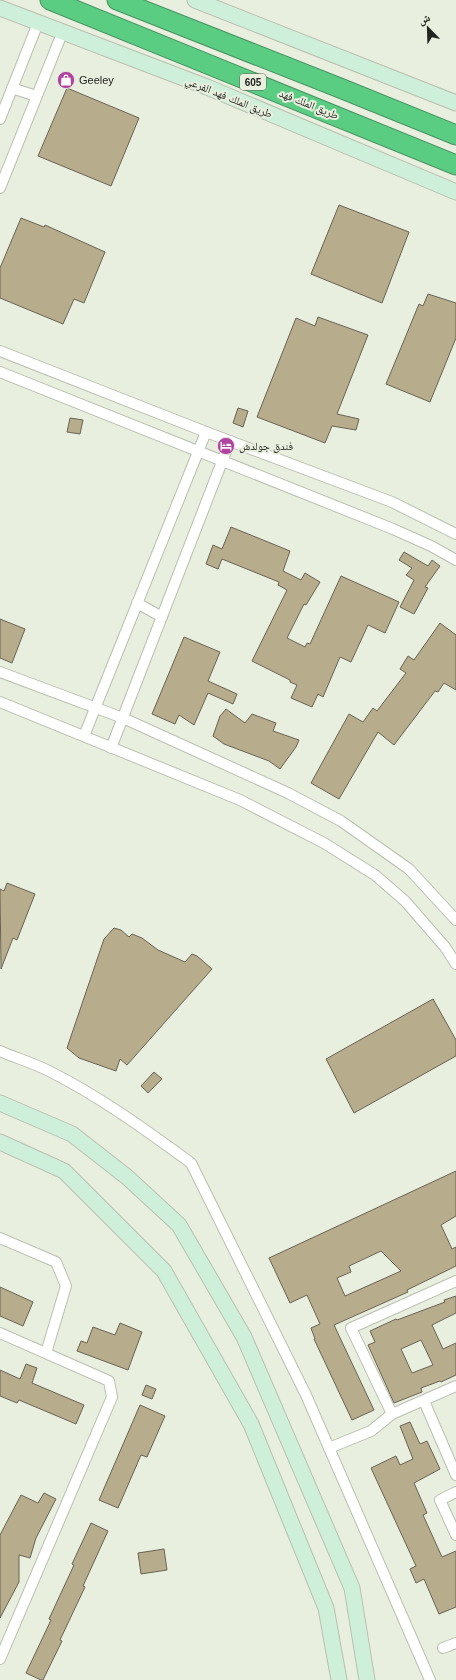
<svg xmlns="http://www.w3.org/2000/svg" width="456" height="1680" viewBox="0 0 456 1680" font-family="Arial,'Noto Naskh Arabic',sans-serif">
<rect width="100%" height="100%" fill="#e9efdf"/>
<g fill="#b7ad8c" stroke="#686355" fill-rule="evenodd">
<path d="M 67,88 L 139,118 L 111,186 L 38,156 Z"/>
<path d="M 339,205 L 409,232 L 382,303 L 311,274 Z"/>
<path d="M 21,218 L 44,227 L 45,225 L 105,252 L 84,303 L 74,299 L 63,324 L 0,298 L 0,268 Z"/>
<path d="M 428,294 L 456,303 L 456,338 L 430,402 L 386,384 L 419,304 L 423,306 Z"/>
<path d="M 318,317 L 368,335 L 337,414 L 359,419 L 356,430 L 332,426 L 325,443 L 257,417 L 296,318 L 315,326 Z"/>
<path d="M 238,408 L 248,411 L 243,427 L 233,423 Z"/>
<path d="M 70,418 L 83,420 L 80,434 L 67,432 Z"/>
<path d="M 231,527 L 290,551 L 283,571 L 301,580 L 305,573 L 320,582 L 306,605 L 304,604 L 287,638 L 305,647 L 307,643 L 310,644 L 341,576 L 399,602 L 385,633 L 368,625 L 351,662 L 340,657 L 323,697 L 318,694 L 312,707 L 291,698 L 297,685 L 290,682 L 290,680 L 252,661 L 287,590 L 278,585 L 279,582 L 222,559 L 218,569 L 206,564 L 213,545 L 222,549 Z"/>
<path d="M 404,552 L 428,566 L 432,560 L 440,566 L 425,587 L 428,588 L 414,614 L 400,607 L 414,580 L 406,575 L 412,568 L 399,560 Z"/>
<path d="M 0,619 L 25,629 L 12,663 L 0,658 Z"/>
<path d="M 440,623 L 456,635 L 456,690 L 444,683 L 438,692 L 435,691 L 394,745 L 378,732 L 339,799 L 311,783 L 349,714 L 363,722 L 373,708 L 377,711 L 406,673 L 400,669 L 408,656 L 414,660 Z"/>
<path d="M 184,637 L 220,652 L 208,681 L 237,694 L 233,704 L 208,693 L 194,725 L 179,715 L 175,724 L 152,714 Z"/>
<path d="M 226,709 L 245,723 L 252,714 L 276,723 L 273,731 L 299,740 L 296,747 L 280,769 L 269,761 L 224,744 L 213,736 L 220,716 Z"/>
<path d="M 7,883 L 35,894 L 17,940 L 13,938 L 1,969 L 0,889 L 4,891 Z"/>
<path d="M 114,928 L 121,930 L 129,937 L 132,934 L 142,938 L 158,950 L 185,962 L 192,954 L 197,956 L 212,969 L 127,1065 L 120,1059 L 116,1071 L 79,1058 L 67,1048 L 104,939 Z"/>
<path d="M 433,999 L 456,1040 L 456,1056 L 354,1113 L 326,1059 Z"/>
<path d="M 154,1072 L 162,1079 L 148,1093 L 141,1086 Z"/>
<path d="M 456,1171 L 456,1216 L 441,1225 L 452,1249 L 456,1247 L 456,1266 L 407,1290 L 408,1292 L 334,1325 L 374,1410 L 352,1420 L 314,1339 L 315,1339 L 311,1328 L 320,1324 L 307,1295 L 290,1303 L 269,1258 ZM 381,1251 L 401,1271 L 345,1296 L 337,1278 L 351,1272 L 349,1266 Z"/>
<path d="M 0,1287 L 33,1302 L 23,1326 L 0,1316 Z"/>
<path d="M 456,1296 L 456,1313 L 432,1325 L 443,1349 L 456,1343 L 456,1375 L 441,1382 L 440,1381 L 421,1388 L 422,1392 L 394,1403 L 368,1345 L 375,1342 L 370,1331 L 396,1319 L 397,1320 L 445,1302 L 444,1300 ZM 421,1340 L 433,1365 L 412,1373 L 401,1349 Z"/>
<path d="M 120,1323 L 142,1332 L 128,1370 L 77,1351 L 81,1341 L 87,1343 L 93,1327 L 115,1335 Z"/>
<path d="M 26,1364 L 37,1368 L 32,1383 L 84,1405 L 76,1424 L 19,1400 L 17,1403 L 0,1396 L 0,1370 L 20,1379 Z"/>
<path d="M 146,1385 L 156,1389 L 152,1399 L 142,1395 Z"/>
<path d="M 140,1405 L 165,1416 L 147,1457 L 141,1455 L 118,1508 L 99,1500 Z"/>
<path d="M 410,1422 L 420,1444 L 427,1441 L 440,1469 L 414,1483 L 427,1513 L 423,1515 L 442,1557 L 456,1551 L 456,1607 L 439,1614 L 424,1579 L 416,1583 L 410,1569 L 416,1566 L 371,1468 L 396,1456 L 400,1465 L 413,1459 L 400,1426 Z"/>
<path d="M 44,1493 L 56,1499 L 36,1538 L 30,1558 L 19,1555 L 19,1582 L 0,1618 L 0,1535 L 21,1495 L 38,1503 Z"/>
<path d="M 91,1523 L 108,1531 L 83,1586 L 85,1587 L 60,1640 L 62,1641 L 43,1680 L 41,1680 L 26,1673 L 51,1620 L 49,1619 L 74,1565 L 72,1564 Z"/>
<path d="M 164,1549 L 167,1570 L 141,1574 L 138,1553 Z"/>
</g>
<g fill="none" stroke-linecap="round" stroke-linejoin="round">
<defs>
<g id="street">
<path d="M 12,88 L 36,96"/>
<path d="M 0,119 L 38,23"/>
<path d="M 0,188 L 63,31"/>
<path d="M 0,351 L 206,432 L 392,502 L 456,534"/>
<path d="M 0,372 L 393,529 L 431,546 L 456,560"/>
<path d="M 137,603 L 162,617"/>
<path d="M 0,672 L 123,718 L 288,793 L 341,821 L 409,869 L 456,920"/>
<path d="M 0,702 L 240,800 L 324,843 L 375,875 L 405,901 L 445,947 L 456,964"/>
<path d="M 84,736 L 206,432"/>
<path d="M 111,748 L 230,441"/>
<path d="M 0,1051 C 16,1058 33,1063 49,1071 C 99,1096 146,1130 191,1163 L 306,1395 L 430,1680"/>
<path d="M 0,1238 L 56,1262 L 66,1286 L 46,1353"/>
<path d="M 456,1281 L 351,1328 L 392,1414 L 456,1386"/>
<path d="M 0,1333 L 109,1381 L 112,1397 L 0,1659"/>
<path d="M 424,1401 L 456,1475"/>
<path d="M 329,1448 L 371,1431 L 392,1414"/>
<path d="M 456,1492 L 440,1500 L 456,1535"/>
<path d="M 443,1648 L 456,1643"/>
</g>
<g id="secondary">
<path d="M 195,0 L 456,103"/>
<path d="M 0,8 L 207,87 L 456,192"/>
<path d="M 0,1103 L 72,1134 L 127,1177 L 179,1225 L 244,1337 L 352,1588 L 367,1680"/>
<path d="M 0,1142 L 64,1171 L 164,1271 L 251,1424 L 326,1608 L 339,1680"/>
</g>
<g id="highway">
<path d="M 50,0 L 456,165"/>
<path d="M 117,0 L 340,88 L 456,135"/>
</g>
</defs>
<use href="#street" stroke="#babfb0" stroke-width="12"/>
<use href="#secondary" stroke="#babfb0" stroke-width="17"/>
<use href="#highway" stroke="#479260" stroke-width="21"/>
<use href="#street" stroke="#fff" stroke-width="10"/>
<use href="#secondary" stroke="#cef0da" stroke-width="15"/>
<use href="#highway" stroke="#5bcd83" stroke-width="19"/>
</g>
<defs>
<symbol id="shop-disc" viewBox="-11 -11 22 22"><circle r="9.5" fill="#b143a1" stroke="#e9efdf"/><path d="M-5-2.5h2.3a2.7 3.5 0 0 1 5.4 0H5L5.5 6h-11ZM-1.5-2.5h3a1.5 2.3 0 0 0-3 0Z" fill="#fff"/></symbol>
<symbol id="hotel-disc" viewBox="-11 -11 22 22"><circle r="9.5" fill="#b143a1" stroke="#e9efdf"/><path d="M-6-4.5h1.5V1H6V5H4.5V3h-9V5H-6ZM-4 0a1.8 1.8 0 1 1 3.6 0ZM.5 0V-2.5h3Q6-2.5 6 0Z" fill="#fff"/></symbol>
</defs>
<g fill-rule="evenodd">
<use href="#shop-disc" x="56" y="70" width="20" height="20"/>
<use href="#hotel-disc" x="216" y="436" width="20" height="20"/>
</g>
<g text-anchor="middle" stroke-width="4" stroke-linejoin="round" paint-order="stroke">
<rect fill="#e9efdf" stroke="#5e6259" stroke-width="1" x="240" y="74" width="26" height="16" rx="3"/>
<g font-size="10" font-weight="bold" fill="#23251f">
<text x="253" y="86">605</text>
</g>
<g font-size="11" fill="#23251f" stroke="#e9efdf" text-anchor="start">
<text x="79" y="84">Geeley</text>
<text x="239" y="450">فندق جولدش</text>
</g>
<g font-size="11" fill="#23251f" stroke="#e9efdf">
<text transform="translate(229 97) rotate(22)" y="4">طريق الملك فهد الفرعي</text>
<text transform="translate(309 104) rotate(22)" y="4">طريق الملك فهد</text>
</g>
</g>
<g transform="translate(428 28) rotate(337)" stroke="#e9efdf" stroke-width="3" paint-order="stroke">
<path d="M0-3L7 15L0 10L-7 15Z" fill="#23251f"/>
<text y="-6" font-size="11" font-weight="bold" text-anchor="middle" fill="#23251f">ش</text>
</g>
</svg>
